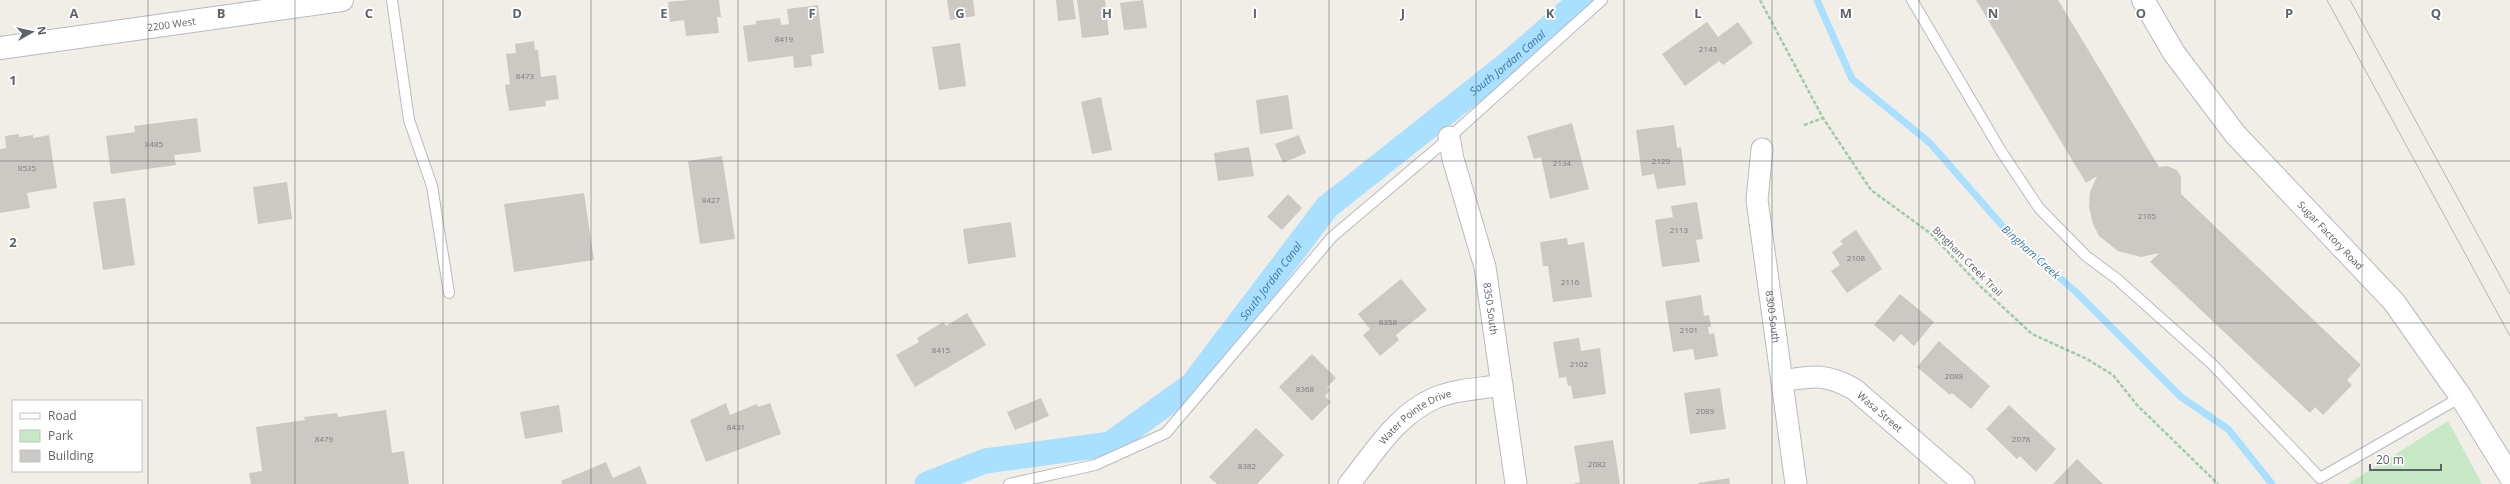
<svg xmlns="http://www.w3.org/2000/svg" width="2510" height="484" viewBox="0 0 2510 484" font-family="'Open Sans',sans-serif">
<rect width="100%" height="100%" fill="#f1eee7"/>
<path fill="#c7e8c4" d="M 2448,421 L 2482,484 L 2348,484 L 2440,426 Z"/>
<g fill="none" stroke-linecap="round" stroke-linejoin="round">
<path stroke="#a9e0ff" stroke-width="7" d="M 1817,0 L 1852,79 L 1930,143 L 2006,230 L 2077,293 L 2181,397 L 2228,429 L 2272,484"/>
<path stroke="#a9e0ff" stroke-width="25" id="s1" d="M 927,484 L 985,461 L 1110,444 L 1192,385 L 1327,207 L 1510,62 L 1581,0"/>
</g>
<g fill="#ccc9c4">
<path d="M 689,0 L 719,0 L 721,17 L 717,17 L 719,33 L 686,36 L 684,20 L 670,22 L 668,2 Z"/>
<path d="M 947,0 L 973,0 L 975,16 L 950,20 Z"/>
<path d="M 1056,0 L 1073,0 L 1076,19 L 1058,21 Z"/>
<path d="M 1077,0 L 1105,0 L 1109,35 L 1082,38 Z"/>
<path d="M 1143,0 L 1147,28 L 1124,30 L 1120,3 Z"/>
<path d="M 1976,0 L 2058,0 L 2159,167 L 2167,166 L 2177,170 L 2181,177 L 2181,194 L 2361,365 L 2347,380 L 2352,385 L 2323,415 L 2315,407 L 2310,413 L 2150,262 L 2159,253 L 2141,257 L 2118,251 L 2099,236 L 2093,224 L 2089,207 L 2090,192 L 2097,176 L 2086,183 Z"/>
<path d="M 818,5 L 824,53 L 811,55 L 812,66 L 794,68 L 793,56 L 748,62 L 743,26 L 756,24 L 756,21 L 780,18 L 781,25 L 789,24 L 787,9 Z"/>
<path d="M 1707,22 L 1718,37 L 1738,22 L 1753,43 L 1723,65 L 1719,61 L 1685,86 L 1662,54 Z"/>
<path d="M 534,41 L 535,50 L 538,50 L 541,77 L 556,75 L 559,99 L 545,101 L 546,106 L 509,111 L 505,85 L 510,84 L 506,54 L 516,53 L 515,44 Z"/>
<path d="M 960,43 L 966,86 L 939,90 L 932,47 Z"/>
<path d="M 1288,95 L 1293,129 L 1260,134 L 1256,100 Z"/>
<path d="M 1101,97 L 1112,150 L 1092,154 L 1081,102 Z"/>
<path d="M 197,118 L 201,152 L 174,155 L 176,165 L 111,174 L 106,136 L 135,132 L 134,126 Z"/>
<path d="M 1572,123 L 1589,189 L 1550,199 L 1541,157 L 1534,159 L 1527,136 Z"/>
<path d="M 1674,125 L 1677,148 L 1681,147 L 1686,185 L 1657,189 L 1654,174 L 1642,176 L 1636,130 Z"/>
<path d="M 19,134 L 19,137 L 33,135 L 33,138 L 49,135 L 57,188 L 27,193 L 30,208 L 0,213 L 0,149 L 6,148 L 5,136 Z"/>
<path d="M 1299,135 L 1306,153 L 1283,163 L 1275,144 Z"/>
<path d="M 1249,147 L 1254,176 L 1218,181 L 1214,153 Z"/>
<path d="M 722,156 L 735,239 L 700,244 L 688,161 Z"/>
<path d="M 287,182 L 292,219 L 258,224 L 253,187 Z"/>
<path d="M 584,193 L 594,260 L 514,272 L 504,204 Z"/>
<path d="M 1288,194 L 1302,208 L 1282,230 L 1267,217 Z"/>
<path d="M 125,198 L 135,265 L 103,270 L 93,202 Z"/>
<path d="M 1697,202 L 1703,239 L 1696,240 L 1700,262 L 1662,267 L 1655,220 L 1673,217 L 1671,206 Z"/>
<path d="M 1011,222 L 1016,257 L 968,264 L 963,229 Z"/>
<path d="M 1856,230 L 1882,269 L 1847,293 L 1831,271 L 1840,265 L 1832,252 L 1843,244 L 1840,241 Z"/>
<path d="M 1567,238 L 1568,245 L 1584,242 L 1592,297 L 1553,302 L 1548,266 L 1543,266 L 1540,242 Z"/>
<path d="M 1401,279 L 1427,310 L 1396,335 L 1399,340 L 1380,356 L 1363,335 L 1370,329 L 1358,314 Z"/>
<path d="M 1900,294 L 1934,322 L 1914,346 L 1901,334 L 1894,342 L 1874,325 Z"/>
<path d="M 1701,295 L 1704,316 L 1709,315 L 1711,327 L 1708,327 L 1709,334 L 1714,333 L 1718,356 L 1695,360 L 1693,349 L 1673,352 L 1665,301 Z"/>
<path d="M 967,313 L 986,345 L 915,387 L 896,355 L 919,342 L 917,338 L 943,322 L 946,326 Z"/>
<path d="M 1579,338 L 1581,351 L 1600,348 L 1606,394 L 1573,399 L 1571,386 L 1568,386 L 1566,377 L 1559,378 L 1553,342 Z"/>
<path d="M 1939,341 L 1990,386 L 1971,409 L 1952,393 L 1950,395 L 1917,367 Z"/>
<path d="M 1312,354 L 1336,378 L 1327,387 L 1330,390 L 1325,396 L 1331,402 L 1312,421 L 1279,387 Z"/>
<path d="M 1720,388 L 1726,429 L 1690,434 L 1684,393 Z"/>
<path d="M 1041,398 L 1049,416 L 1015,430 L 1007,412 Z"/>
<path d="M 726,403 L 730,415 L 757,404 L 758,407 L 770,403 L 781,434 L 706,462 L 690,420 Z"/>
<path d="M 559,405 L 563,432 L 525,439 L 520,412 Z"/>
<path d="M 2009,405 L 2056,449 L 2036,472 L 2020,456 L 2017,459 L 1986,429 Z"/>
<path d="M 386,410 L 392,453 L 404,451 L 409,484 L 251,484 L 249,473 L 262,471 L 256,427 L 305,420 L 304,417 L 337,413 L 338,417 Z"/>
<path d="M 1256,428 L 1284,455 L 1257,484 L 1217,484 L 1209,477 Z"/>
<path d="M 1613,440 L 1620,484 L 1573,484 L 1580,482 L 1574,446 Z"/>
<path d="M 2077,459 L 2103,484 L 2053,484 Z"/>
<path d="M 606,462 L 613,478 L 640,466 L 647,484 L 562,484 L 561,481 Z"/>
<path d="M 1729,478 L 1730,484 L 1698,484 L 1698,483 Z"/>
</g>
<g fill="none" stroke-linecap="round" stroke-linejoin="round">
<defs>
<g id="service">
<path d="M 392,0 L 409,120 L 432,186 L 449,293"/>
<path d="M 1912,0 L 2001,151 L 2039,208 L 2086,256 L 2117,279 L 2212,364 L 2320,478 L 2461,397"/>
<path d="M 1009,484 L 1095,465 L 1166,433 L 1332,237 L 1442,144 L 1602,0"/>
</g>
<g id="minor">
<path id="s2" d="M 1449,137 L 1453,159 L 1485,267 L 1516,484"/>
<path id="s3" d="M 1762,149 L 1757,200 L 1796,484"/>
<path id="s4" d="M 1782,381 C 1814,376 1824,373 1854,389 L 1964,484"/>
<path id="s5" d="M 1349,484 C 1375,452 1396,415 1435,398 C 1455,389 1481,389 1502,385"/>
</g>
<g id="tertiary">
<path id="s6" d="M 2143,0 L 2174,53 L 2235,134 L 2394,302 L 2461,397 L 2510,476"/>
<path id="s7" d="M 0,48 L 342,0"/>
</g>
</defs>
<use href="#service" stroke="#b7babe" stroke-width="12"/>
<use href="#minor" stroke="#b7babe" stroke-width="23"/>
<use href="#tertiary" stroke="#b7babe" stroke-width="24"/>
<g stroke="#9dcda7" stroke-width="2.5" stroke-dasharray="4 2" stroke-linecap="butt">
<path d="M 1760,0 L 1823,118 L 1871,190 L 1930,233 L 1981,287 L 2032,334 L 2087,359 L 2113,375 L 2137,405 L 2218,484"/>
<path d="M 1804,125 L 1823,118"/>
</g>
<use href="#service" stroke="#fff" stroke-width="10"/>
<use href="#minor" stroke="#fff" stroke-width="21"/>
<use href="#tertiary" stroke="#fff" stroke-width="22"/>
<g stroke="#b6b7b8" stroke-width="1">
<path d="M 2327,0 L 2510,336"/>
<path d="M 2350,0 L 2510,294"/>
</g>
</g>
<path fill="none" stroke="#5e6368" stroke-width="1" stroke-opacity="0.55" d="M 148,0 L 148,484M 295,0 L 295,484M 443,0 L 443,484M 591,0 L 591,484M 738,0 L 738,484M 886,0 L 886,484M 1034,0 L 1034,484M 1181,0 L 1181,484M 1329,0 L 1329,484M 1476,0 L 1476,484M 1624,0 L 1624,484M 1772,0 L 1772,484M 1919,0 L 1919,484M 2067,0 L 2067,484M 2215,0 L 2215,484M 2362,0 L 2362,484M 0,161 L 2510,161M 0,323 L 2510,323"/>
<g text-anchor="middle" stroke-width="3.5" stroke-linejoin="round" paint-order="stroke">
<g font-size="8" fill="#7a7c7f">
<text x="784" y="42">8419</text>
<text x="1708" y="52">2143</text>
<text x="525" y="79">8473</text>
<text x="154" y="147">8485</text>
<text x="1661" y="164">2129</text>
<text x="1562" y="166">2134</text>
<text x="27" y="171">8535</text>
<text x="711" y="203">8427</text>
<text x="2147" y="219">2105</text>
<text x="1679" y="233">2113</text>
<text x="1856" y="261">2108</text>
<text x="1570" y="285">2116</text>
<text x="1388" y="325">8358</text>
<text x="1689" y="333">2101</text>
<text x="941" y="353">8415</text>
<text x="1579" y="367">2102</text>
<text x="1954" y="379">2088</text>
<text x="1305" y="392">8368</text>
<text x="1705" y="414">2089</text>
<text x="736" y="430">8431</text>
<text x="324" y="442">8479</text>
<text x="2021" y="442">2078</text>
<text x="1597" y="467">2082</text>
<text x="1247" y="469">8382</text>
</g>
<g font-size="10" fill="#5e6368" stroke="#fff">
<text dy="4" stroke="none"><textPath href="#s7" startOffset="173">2200 West</textPath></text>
<text dy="4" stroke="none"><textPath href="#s6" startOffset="302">Sugar Factory Road</textPath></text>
<text transform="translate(1968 261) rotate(45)" y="4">Bingham Creek Trail</text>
<text dy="4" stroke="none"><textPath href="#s2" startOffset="177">8350 South</textPath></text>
<text dy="4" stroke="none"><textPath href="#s3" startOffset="169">8300 South</textPath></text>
<text dy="4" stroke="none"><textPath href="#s4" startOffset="109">Wasa Street</textPath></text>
<text dy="4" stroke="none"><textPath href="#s5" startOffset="96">Water Pointe Drive</textPath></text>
</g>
<g font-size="11" font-style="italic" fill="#3c76a3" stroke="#fff">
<text dy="4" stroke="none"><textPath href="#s1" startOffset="744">South Jordan Canal</textPath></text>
<text transform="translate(2031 252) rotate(42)" y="4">Bingham Creek</text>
<text dy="4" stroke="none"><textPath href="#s1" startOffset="420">South Jordan Canal</textPath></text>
</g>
</g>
<g font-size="13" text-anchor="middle" font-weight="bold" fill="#5e6368" stroke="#fff" stroke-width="3.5" stroke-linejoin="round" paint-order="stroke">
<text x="74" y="18">A</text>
<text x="221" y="18">B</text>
<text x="369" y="18">C</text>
<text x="517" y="18">D</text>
<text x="664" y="18">E</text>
<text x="812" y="18">F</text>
<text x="960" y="18">G</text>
<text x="1107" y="18">H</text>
<text x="1255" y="18">I</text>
<text x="1403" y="18">J</text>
<text x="1550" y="18">K</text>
<text x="1698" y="18">L</text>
<text x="1846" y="18">M</text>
<text x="1993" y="18">N</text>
<text x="2141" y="18">O</text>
<text x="2289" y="18">P</text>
<text x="2436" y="18">Q</text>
<text x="13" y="85">1</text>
<text x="13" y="247">2</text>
</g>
<rect x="12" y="400" width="130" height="72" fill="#ffffff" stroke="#bfc1c3"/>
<rect x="20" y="413" width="20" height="6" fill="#ffffff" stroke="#bfc1c3"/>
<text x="48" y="420" font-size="12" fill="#5e6368">Road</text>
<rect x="20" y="430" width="20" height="12" fill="#c7e8c4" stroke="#bfc1c3"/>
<text x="48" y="440" font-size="12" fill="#5e6368">Park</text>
<rect x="20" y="450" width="20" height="12" fill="#ccc9c4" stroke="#bfc1c3"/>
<text x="48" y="460" font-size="12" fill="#5e6368">Building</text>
<g transform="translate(32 32) rotate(82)" stroke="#ffffff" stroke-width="3" paint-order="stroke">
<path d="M0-3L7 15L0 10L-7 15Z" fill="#5e6368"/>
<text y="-6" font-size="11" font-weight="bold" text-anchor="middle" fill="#5e6368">N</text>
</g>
<path d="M2370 464v6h71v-6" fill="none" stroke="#5e6368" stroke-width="2"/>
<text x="2376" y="464" font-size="12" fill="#5e6368" stroke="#ffffff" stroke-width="3" paint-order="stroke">20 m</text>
</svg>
